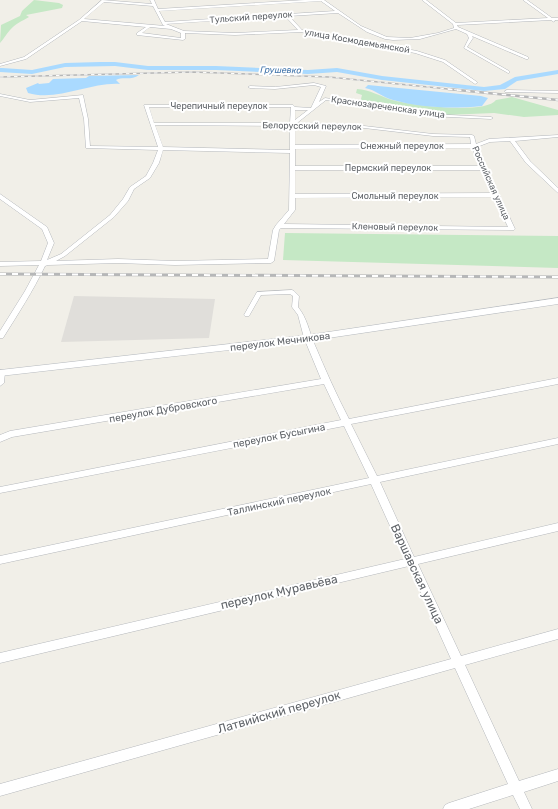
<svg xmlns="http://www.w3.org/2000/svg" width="558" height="809" viewBox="0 0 558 809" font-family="Rubik,sans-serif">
<rect width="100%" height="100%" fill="#f1efe8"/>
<path fill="#e0deda" d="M 74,296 L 215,299 L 209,338 L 61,342 Z"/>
<g fill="#c5e8c5">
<path d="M 34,0 L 59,3 L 63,5 L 62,8 L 26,15 L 29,17 C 22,21 15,24 10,30 C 6,34 4,39 0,43 L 1,25 L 20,16 L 22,11 Z"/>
<path d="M 357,89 C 370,90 380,96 392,100 C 410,105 485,115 496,100 L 512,97 L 558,110 L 558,115 L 524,117 L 494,113 L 446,115 L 426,113 L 380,102 L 377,106 L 360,103 L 362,95 L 356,93 Z"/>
<path d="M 285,233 L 558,236 L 558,268 L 283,260 Z"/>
</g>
<g fill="#aadaff">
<path d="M 139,75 C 131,81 123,76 116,80 L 120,84 C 90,82 57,102 28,93 L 26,88 L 38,83 L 39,84 L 49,83 L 53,79 L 86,78 L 89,76 Z"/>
<path d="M 368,85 L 481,96 L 488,98 L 482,106 C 452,109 422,108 393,100 C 382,97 376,90 365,88 Z"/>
</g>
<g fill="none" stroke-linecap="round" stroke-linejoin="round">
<path fill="#aadaff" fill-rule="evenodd" d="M 100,62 L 115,62 L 148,66 L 216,66 L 308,70 L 337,68 L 382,76 L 484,87 L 500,85 L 515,77 L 558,70 L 558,74 L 517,81 L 505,89 L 484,91 L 382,80 L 337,72 L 308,74 L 216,70 L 148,70 L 115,66 L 65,67 L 32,74 L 0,72 L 0,68 L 2,68 L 32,70 L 65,63 Z"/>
<defs>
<g id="street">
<path d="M 102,0 L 152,4 L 150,0 L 154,0 L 158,9 L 305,0 L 324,0 L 361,26 L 387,37 L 410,38 L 438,33 L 454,28 L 453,24 L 422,0 L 426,0 L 456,23 L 548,18 L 523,0 L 527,0 L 552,18 L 558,18 L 558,20 L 555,20 L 554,22 L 551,20 L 457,25 L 458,27 L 528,57 L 528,59 L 526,59 L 472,36 L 473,38 L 467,47 L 509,71 L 509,73 L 508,73 L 464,48 L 469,38 L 467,34 L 456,29 L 420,39 L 393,40 L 385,39 L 367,32 L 338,13 L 289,16 L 302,30 L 417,51 L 445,60 L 477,82 L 477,83 L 475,84 L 443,62 L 415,53 L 301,32 L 235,35 L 185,33 L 185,39 L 183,40 L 137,35 L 137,33 L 146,27 L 82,21 L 26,59 L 0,66 L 0,64 L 24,57 L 79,20 ZM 321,1 L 335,11 L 165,22 L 159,11 ZM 104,2 L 153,6 L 163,25 L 165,26 L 84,19 ZM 285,16 L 298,30 L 235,33 L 184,31 L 166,24 ZM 150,27 L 171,29 L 181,33 L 181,38 L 142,33 Z"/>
<path d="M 314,83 L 326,86 L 319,102 L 325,98 L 429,114 L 491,117 L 493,118 L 491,119 L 429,116 L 326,100 L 297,123 L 347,124 L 433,134 L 472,135 L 474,136 L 476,144 L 489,139 L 558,135 L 558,137 L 515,141 L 530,161 L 558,188 L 558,193 L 526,163 L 510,141 L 490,142 L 477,147 L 515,229 L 514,230 L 281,228 L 279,230 L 274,261 L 271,263 L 175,265 L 118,263 L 48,265 L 45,266 C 33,291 18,314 3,338 L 0,338 L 0,331 L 25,291 L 39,265 L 0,266 L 0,262 L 41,261 L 48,243 L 42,229 L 0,199 L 0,194 L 47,227 L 54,243 L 47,260 L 61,254 L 110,215 L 123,199 L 130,187 L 146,176 L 153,163 L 158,150 L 86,148 L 84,119 L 79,98 L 30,102 L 0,96 L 0,94 L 30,100 L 83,95 L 88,119 L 90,146 L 158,147 L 144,105 L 293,105 L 295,107 L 311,108 L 321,87 L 314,85 L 275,89 L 250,88 L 248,87 L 250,86 L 275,87 ZM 149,107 L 291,107 L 290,123 L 154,123 ZM 295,110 L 308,110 L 295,120 ZM 155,125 L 290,126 L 290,150 L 163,147 ZM 295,126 L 347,126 L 433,136 L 470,137 L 471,144 L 295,145 ZM 472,148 L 481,166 L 295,166 L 295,149 ZM 163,150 L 290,153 L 289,210 L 276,225 L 273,230 L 268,259 L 175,261 L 118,259 L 56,261 L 65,256 L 114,217 L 128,201 L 134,189 L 150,178 L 159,163 ZM 295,170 L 482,170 L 493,193 L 295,194 ZM 494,197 L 508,227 L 284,224 L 295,210 L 295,198 Z"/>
<path d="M 507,90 L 558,91 L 558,93 L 505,92 L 505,91 Z"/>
<path d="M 292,290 L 294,291 L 299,296 L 298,307 C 307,318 309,331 314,343 C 325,369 336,394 349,419 L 558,378 L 558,384 L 351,424 L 377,476 L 558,438 L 558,444 L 380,482 L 414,557 L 558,523 L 558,531 L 418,564 L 461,656 L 558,629 L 558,639 L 465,665 L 519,781 L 558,769 L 558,781 L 524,792 L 532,809 L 520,809 L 513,795 L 469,809 L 443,809 L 445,805 L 449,803 L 508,784 L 455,668 L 0,796 L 0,784 L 451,659 L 409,566 L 0,663 L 0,653 L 405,559 L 371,484 L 0,564 L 0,556 L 369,478 L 344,426 L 0,493 L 0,487 L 341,420 L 324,384 L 12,437 L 0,442 L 0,435 L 10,431 L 321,379 L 304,338 L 298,315 L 292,307 L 293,296 L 290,294 L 261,295 L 249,316 L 245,316 L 244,315 L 257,292 Z"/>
<path d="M 0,370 L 4,370 L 5,372 L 4,383 L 0,386 Z"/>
</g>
<path id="secondary" d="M 558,298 L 558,304 L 308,341 L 0,376 L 0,370 L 308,335 Z"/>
</defs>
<use href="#street" stroke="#b5b8bc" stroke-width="1"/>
<use href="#secondary" stroke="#b6babf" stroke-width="1"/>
<use href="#street" fill="#fff" fill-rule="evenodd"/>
<use href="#secondary" fill="#fff" fill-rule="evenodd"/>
<defs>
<path id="rail-far2" d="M 0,77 L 192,72 L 329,77 L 458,90"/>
<path id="rail-far1" d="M 448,89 L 558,100"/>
<path id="rail" d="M 0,274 L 558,277"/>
</defs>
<use href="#rail-far2" stroke="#b6b7b8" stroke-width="1.5"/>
<use href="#rail-far1" stroke="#b6b7b8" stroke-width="2.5"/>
<use href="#rail" stroke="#b6b7b8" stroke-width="3"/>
<use href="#rail-far2" stroke="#fff" stroke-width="1" stroke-dasharray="3.5" stroke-linecap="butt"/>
<use href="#rail-far1" stroke="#fff" stroke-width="1.5" stroke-dasharray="4.5" stroke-linecap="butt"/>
<use href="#rail" stroke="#fff" stroke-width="2" stroke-dasharray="6" stroke-linecap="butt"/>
</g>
<g text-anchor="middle" stroke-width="4" stroke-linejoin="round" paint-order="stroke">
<g font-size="9" fill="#5f6368" stroke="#fff">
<text transform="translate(251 17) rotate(-4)" y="3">Тульский переулок</text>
<text transform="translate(357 41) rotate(10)" y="3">улица Космодемьянской</text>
<text x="219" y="109">Черепичный переулок</text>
<text transform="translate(388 107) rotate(8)" y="3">Краснозареченская улица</text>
<text transform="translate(312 126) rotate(1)" y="3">Белорусский переулок</text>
<text x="402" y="149">Снежный переулок</text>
<text x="388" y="171">Пермский переулок</text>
<text transform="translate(491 183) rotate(66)" y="3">Российская улица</text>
<text x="395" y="199">Смольный переулок</text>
<text transform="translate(395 227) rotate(1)" y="3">Кленовый переулок</text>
</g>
<g font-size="9" font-style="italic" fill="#4174aa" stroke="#fff">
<text transform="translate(281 70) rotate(1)" y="3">Грушевка</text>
</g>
<g font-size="10" fill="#5f6368" stroke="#fff">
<text transform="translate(280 341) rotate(-7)" y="4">переулок Мечникова</text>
<text transform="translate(163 409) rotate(-10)" y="4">переулок Дубровского</text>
<text transform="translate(279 435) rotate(-11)" y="4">переулок Бусыгина</text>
<text transform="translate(279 501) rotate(-12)" y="4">Таллинский переулок</text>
</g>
<g font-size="12" fill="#5f6368" stroke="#fff">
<text transform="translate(417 574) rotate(65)" y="4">Варшавская улица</text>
<text transform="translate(279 592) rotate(-13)" y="4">переулок Муравьёва</text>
<text transform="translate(279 712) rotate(-16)" y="4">Латвийский переулок</text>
</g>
</g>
</svg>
